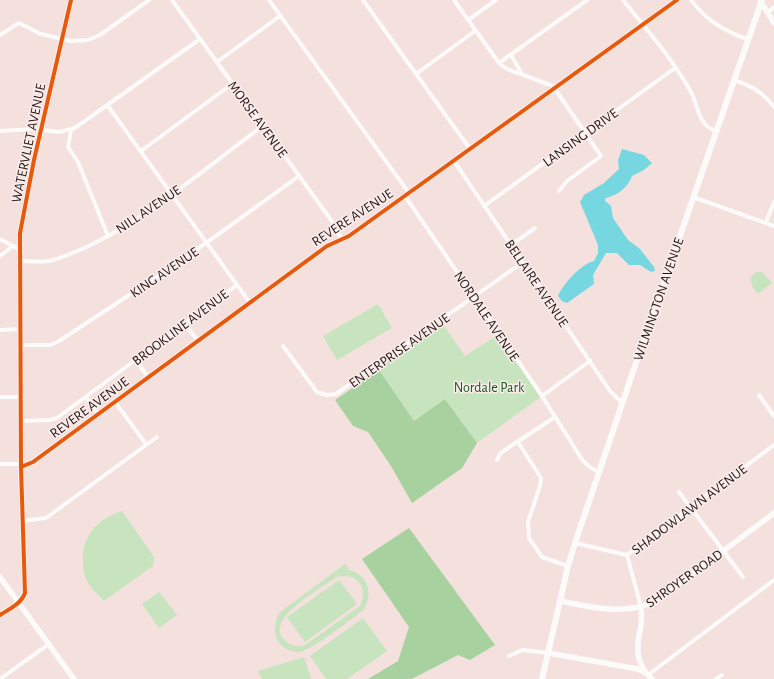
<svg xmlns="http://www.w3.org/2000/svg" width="774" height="679" viewBox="0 0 774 679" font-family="'Alegreya Sans',sans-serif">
<rect width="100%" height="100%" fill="#f4e1de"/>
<g fill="#c7e4bf" fill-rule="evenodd">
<path d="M 756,272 L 762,272 L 772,283 L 758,294 L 753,288 L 750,278 Z"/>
<path d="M 378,304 L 392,328 L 337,360 L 323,336 Z"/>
<path d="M 440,320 L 465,356 L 499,334 L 542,396 L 477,443 L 445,399 L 414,421 L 376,366 Z"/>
<path d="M 122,511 L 154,557 L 153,566 L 104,601 C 97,594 88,586 85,576 C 83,572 83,566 83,561 C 82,534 98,519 122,511 Z"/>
<path d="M 345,564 L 349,569 L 347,570 C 367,572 374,593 364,609 C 354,618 311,650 300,652 C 291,653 281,647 277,639 C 273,629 275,621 280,612 ZM 344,576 C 361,576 367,591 360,606 L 305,645 C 298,647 292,646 287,642 C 259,620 322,589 336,577 Z"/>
<path d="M 339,580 L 357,604 L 305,642 L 287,617 Z"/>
<path d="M 159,592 L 177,615 L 159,628 L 142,604 Z"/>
<path d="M 363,618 L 387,651 L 347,679 L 326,679 L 310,656 Z"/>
<path d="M 304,657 L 311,679 L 262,679 L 258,671 Z"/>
</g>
<g fill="#a7d2a0">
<path d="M 379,370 L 414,421 L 445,399 L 477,443 L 462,468 L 412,503 L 391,466 L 368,432 L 353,426 L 335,400 Z"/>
<path d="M 409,528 L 495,645 L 470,660 L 458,655 L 412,679 L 368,679 L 398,661 L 409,627 L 362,559 Z"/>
</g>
<path fill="#77d7e1" d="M 622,149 L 644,155 L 652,163 L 644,170 L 632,176 C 628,188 617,195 606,198 L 605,201 L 611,206 L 613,218 L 628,240 L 640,249 L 654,267 L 655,271 L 651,272 L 640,265 L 629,265 L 617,253 L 606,253 L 593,275 L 594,284 L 567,303 L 562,301 L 558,296 C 563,284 581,264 594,261 L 598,253 L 598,245 L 580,202 L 584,195 L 604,183 L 619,169 L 618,160 Z"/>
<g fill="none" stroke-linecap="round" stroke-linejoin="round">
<g stroke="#fdfafa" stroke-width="4">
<path d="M 172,0 L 331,220 L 342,240"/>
<path d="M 269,0 L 409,193"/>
<path d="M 363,0 L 470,149"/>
<path d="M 454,0 L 499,63 L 507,69 L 553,86 L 601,156 L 567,181 L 559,191"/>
<path d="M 623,0 C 647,30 674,60 692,94 C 699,109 698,125 716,131"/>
<path d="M 691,0 C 706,20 724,31 747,39"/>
<path d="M 767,13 L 774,7"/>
<path d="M 468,20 L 496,0"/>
<path d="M 0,35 L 19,23 L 41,34 L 71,41 L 88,40 L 100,35 L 149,0"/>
<path d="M 511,55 L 522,74"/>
<path d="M 217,62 L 280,16"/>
<path d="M 499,63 L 587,0"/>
<path d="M 416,74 L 475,31"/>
<path d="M 734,80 C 751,86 762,91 774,107"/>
<path d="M 108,106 L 250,303"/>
<path d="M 71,130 L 68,147 L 78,162 L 108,236"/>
<path d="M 0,131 L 34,129 L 59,132 L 75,128 L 200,39"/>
<path d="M 141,151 L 232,84"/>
<path d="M 454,161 L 610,391 L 622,403"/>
<path d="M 405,196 L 542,396 L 583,461 L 591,468 L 599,472"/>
<path d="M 693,197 L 774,226"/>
<path d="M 484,206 L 675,68"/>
<path d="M 766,222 L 774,202"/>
<path d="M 0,239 L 19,249"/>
<path d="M 511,245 L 535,228"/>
<path d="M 0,256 L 13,246"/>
<path d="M 19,261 C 30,261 43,263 53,260 C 128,237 199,172 263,126"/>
<path d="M 185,324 L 198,341"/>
<path d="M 0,330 L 20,329"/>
<path d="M 20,345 L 50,345 L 59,341 L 181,261 L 299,176"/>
<path d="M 283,346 L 317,392 L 327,395 L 336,394 L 523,262"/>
<path d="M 136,360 L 148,377"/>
<path d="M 759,395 L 774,416"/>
<path d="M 542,396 L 590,361"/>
<path d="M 0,397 L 21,397"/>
<path d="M 86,397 L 98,414"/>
<path d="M 115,402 L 146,444"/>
<path d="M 21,421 L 50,420 L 57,418 L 237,285"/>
<path d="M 518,442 L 541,478 L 540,486 L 528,522 L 529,538 L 542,557 L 568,566"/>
<path d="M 497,460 L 500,454 L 505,450 L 555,417"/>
<path d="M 0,464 L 21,464"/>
<path d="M 21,467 L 33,462 L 327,246 L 349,236 L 677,0"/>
<path d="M 679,492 L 743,577"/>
<path d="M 22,521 L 46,518 L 157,437"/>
<path d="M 575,543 L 627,555 L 774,445"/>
<path d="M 627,555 L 641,607"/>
<path d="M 509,656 L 522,650 L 548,653"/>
<path d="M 648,675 L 774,580"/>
<path d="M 0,679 L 49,644"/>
<path d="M 716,679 L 722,675"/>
</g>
<g stroke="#fdfafa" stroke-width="5.5">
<path d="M 760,0 L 774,23"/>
<path d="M 0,577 L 74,679"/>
<path d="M 560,601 C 595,608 633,618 664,595 L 774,513"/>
<path d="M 641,608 C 645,633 629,645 645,672"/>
<path d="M 0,615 C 9,609 21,604 25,593 L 21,467 L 20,233 L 34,160 L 71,0"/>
<path d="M 548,653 L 638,669 L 646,673 L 652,679"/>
</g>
<path stroke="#fdfafa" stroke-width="6" d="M 542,679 L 568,566 L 575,543 L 639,354 L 762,0"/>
<defs>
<g id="cycleway">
<path d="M 21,467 L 33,462 L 327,246 L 349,236 L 677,0"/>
<path d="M 0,615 C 9,609 21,604 25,593 L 21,467 L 20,233 L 34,160 L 71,0"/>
</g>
</defs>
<use href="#cycleway" stroke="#f9edec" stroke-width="6"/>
<use href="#cycleway" stroke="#e8590c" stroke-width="4"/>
</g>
<g text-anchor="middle" stroke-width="3" stroke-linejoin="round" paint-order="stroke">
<g font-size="14" fill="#271412" stroke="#f9edec">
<text transform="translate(258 119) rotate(54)" y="5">MORSE AVENUE</text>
<text transform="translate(580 137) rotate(-36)" y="5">LANSING DRIVE</text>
<text transform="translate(28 143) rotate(-78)" y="5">WATERVLIET AVENUE</text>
<text transform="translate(148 209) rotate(-34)" y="5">NILL AVENUE</text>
<text transform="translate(352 217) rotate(-33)" y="5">REVERE AVENUE</text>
<text transform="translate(164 272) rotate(-34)" y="5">KING AVENUE</text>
<text transform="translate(537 283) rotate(56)" y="5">BELLAIRE AVENUE</text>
<text transform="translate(658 299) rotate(-71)" y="5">WILMINGTON AVENUE</text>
<text transform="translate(487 316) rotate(56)" y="5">NORDALE AVENUE</text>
<text transform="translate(180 327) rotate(-37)" y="5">BROOKLINE AVENUE</text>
<text transform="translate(399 350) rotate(-35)" y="5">ENTERPRISE AVENUE</text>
<text transform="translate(89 407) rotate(-36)" y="5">REVERE AVENUE</text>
<text transform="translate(689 509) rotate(-37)" y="5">SHADOWLAWN AVENUE</text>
<text transform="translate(684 578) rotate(-35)" y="5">SHROYER ROAD</text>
</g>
<g font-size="14" fill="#17571f" stroke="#f9edec">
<text x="489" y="392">Nordale Park</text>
</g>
</g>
</svg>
